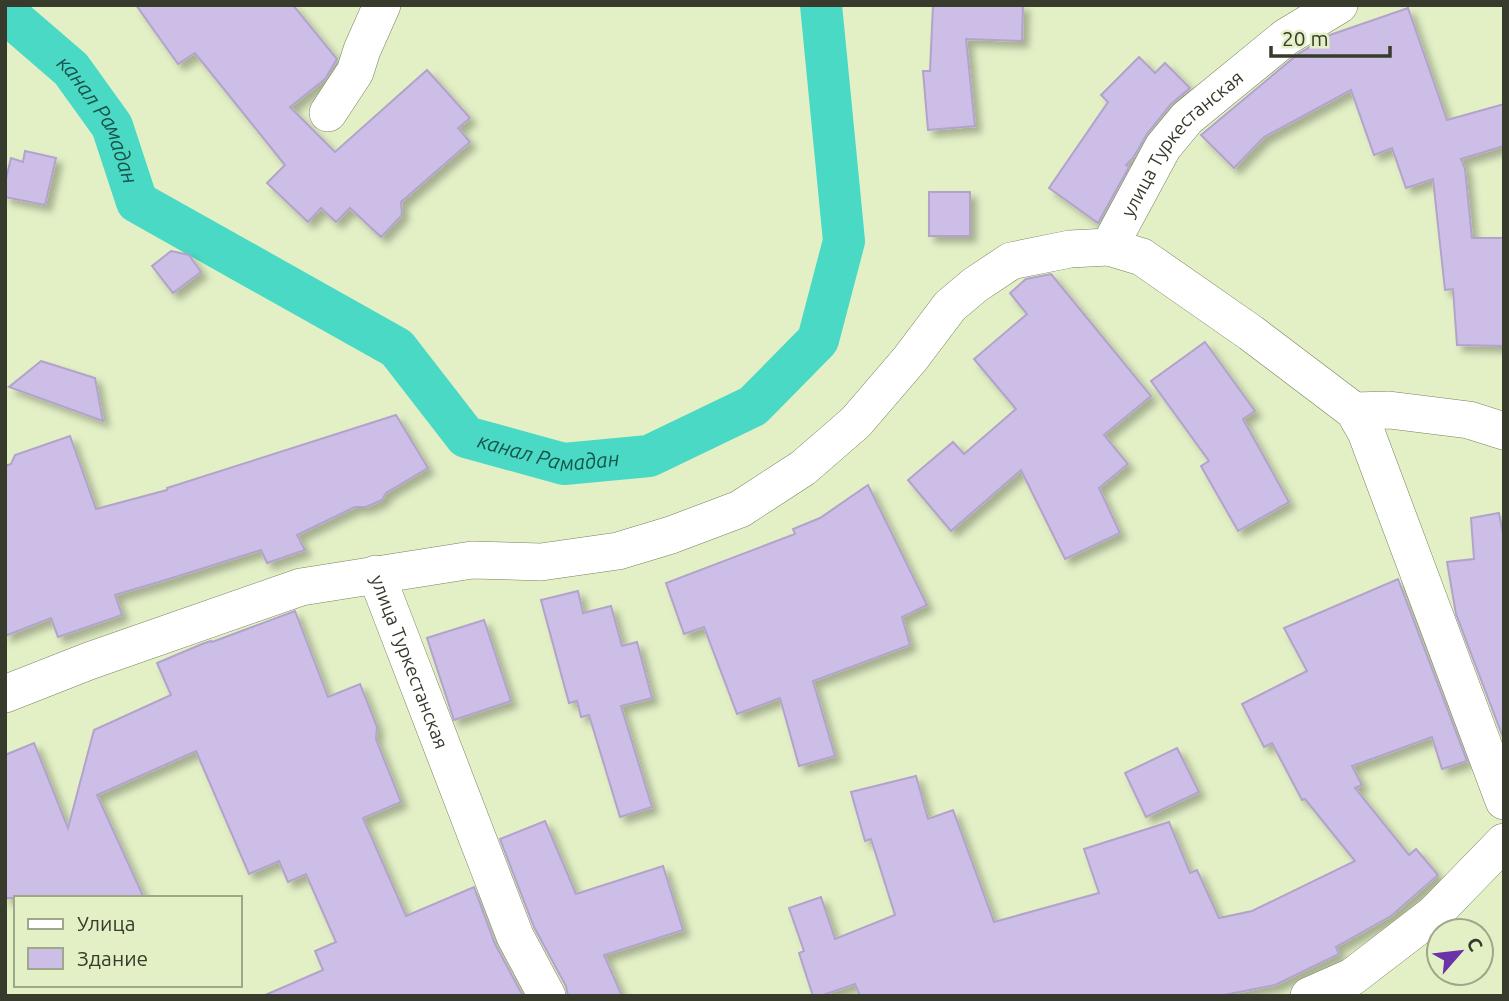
<svg xmlns="http://www.w3.org/2000/svg" width="1509" height="1001" viewBox="0 0 1509 1001" font-family="Ubuntu,sans-serif">
<defs>
<filter id="shadow"><feDropShadow dx="6" dy="6" stdDeviation="3.5" flood-color="#0004"/></filter>
</defs>
<rect width="100%" height="100%" fill="#e3f0c6"/>
<g fill="none" stroke-linecap="round" stroke-linejoin="round">
<path stroke="#4ad9c4" stroke-width="42" id="s1" d="M 5,12 L 71,69 L 112,126 L 137,202 L 397,348 L 466,437 L 564,464 L 649,456 L 753,406 L 818,340 L 844,241 L 821,5"/>
</g>
<g fill="#ccbee6" stroke="#b1a3ca" stroke-width="2" filter="url(#shadow)">
<path d="M 136,5 L 293,5 L 337,59 L 325,79 L 290,107 L 335,152 L 427,70 L 470,118 L 458,128 L 470,142 L 401,202 L 402,215 L 381,237 L 350,208 L 336,222 L 321,208 L 308,222 L 267,183 L 285,165 L 195,53 L 178,64 Z"/>
<path d="M 933,5 L 1023,5 L 1022,41 L 966,39 L 975,126 L 928,130 L 923,71 L 930,71 Z"/>
<path d="M 1408,8 L 1447,120 L 1504,104 L 1504,146 L 1461,159 L 1465,169 L 1472,238 L 1504,238 L 1504,346 L 1457,345 L 1453,289 L 1445,290 L 1433,179 L 1406,188 L 1392,148 L 1374,155 L 1351,90 L 1264,137 L 1234,168 L 1201,135 L 1298,54 L 1330,35 Z"/>
<path d="M 1139,57 L 1155,73 L 1165,63 L 1190,88 L 1171,104 L 1147,134 L 1133,158 L 1126,165 L 1129,167 L 1098,223 L 1049,188 L 1108,102 L 1101,95 Z"/>
<path d="M 25,151 L 56,158 L 45,205 L 5,197 L 5,183 L 11,158 L 23,162 Z"/>
<rect x="929" y="192" width="41" height="44"/>
<path d="M 171,251 L 189,255 L 201,272 L 173,293 L 152,266 Z"/>
<path d="M 1051,274 L 1151,396 L 1104,435 L 1128,464 L 1099,488 L 1120,533 L 1065,559 L 1021,470 L 951,531 L 908,480 L 953,442 L 964,454 L 1016,409 L 974,359 L 1027,314 L 1010,293 L 1026,279 Z"/>
<path d="M 1205,342 L 1255,411 L 1243,419 L 1289,502 L 1238,531 L 1201,466 L 1209,461 L 1151,381 Z"/>
<path d="M 41,361 L 95,378 L 103,421 L 9,387 Z"/>
<path d="M 396,415 L 428,468 L 386,493 L 382,500 L 366,507 L 355,507 L 297,535 L 305,550 L 267,563 L 261,550 L 169,579 L 115,595 L 122,615 L 58,637 L 51,618 L 5,636 L 5,466 L 11,464 L 15,455 L 70,436 L 96,509 L 167,490 L 167,488 Z"/>
<path d="M 868,485 L 927,605 L 902,617 L 910,645 L 813,681 L 835,756 L 799,766 L 780,698 L 737,714 L 704,627 L 684,634 L 666,583 L 795,534 L 793,529 L 820,518 Z"/>
<path d="M 1499,513 L 1504,539 L 1504,740 L 1456,614 L 1447,562 L 1474,559 L 1471,518 Z"/>
<path d="M 1398,579 L 1467,761 L 1442,769 L 1432,737 L 1352,766 L 1362,785 L 1355,788 L 1409,855 L 1416,849 L 1438,875 L 1391,916 L 1336,947 L 1339,954 L 1275,985 L 1219,996 L 860,996 L 855,984 L 820,996 L 813,996 L 799,953 L 804,951 L 789,908 L 821,897 L 835,939 L 895,915 L 871,839 L 865,841 L 851,792 L 916,776 L 928,819 L 953,810 L 994,922 L 1099,893 L 1084,849 L 1169,822 L 1190,873 L 1197,870 L 1219,918 L 1252,911 L 1355,861 L 1305,799 L 1302,800 L 1272,743 L 1264,747 L 1242,704 L 1307,671 L 1284,628 Z"/>
<path d="M 578,591 L 583,613 L 611,606 L 622,646 L 637,642 L 652,698 L 621,706 L 652,807 L 620,817 L 589,715 L 581,717 L 577,701 L 569,703 L 541,600 Z"/>
<path d="M 295,611 L 328,697 L 360,684 L 377,727 L 376,739 L 401,802 L 363,818 L 406,916 L 474,887 L 495,944 L 523,996 L 263,996 L 323,970 L 315,951 L 336,942 L 306,874 L 288,882 L 279,861 L 249,874 L 196,751 L 97,795 L 144,898 L 5,898 L 5,755 L 34,743 L 68,828 L 94,730 L 171,695 L 157,663 L 202,644 L 211,641 L 212,642 Z"/>
<path d="M 484,620 L 511,701 L 454,720 L 427,638 Z"/>
<path d="M 1177,748 L 1199,792 L 1146,817 L 1125,773 Z"/>
<path d="M 545,821 L 576,894 L 663,866 L 683,930 L 604,955 L 622,996 L 568,996 L 566,986 L 534,927 L 500,839 Z"/>
</g>
<g fill="none" stroke-linecap="round" stroke-linejoin="round">
<defs>
<g id="minor">
<path d="M 328,113 L 355,72 L 362,50 L 382,5"/>
<path id="s2" d="M 1109,247 L 1163,147 L 1187,118 L 1286,37 L 1339,5"/>
<path d="M 1354,411 L 1389,410 L 1469,420 L 1504,431"/>
<path id="s3" d="M 376,574 L 515,936 L 547,996"/>
<path d="M 5,694 L 89,661 L 301,587 L 472,560 L 541,562 L 618,551 L 671,535 L 740,509 L 803,468 L 856,422 L 910,359 L 950,306 L 975,285 L 1011,261 L 1070,249 L 1109,247 L 1142,257 L 1251,333 L 1354,411 L 1366,432 L 1504,801"/>
<path d="M 1309,996 L 1352,977 L 1434,914 L 1504,842"/>
</g>
</defs>
<use href="#minor" stroke="#76825c" stroke-width="38"/>
<use href="#minor" stroke="#fff" stroke-width="37"/>
</g>
<g text-anchor="middle" stroke-width="5" stroke-linejoin="round" paint-order="stroke">
<g font-size="19" fill="#363b2b" stroke="#e3f0c6">
<text dy="7" stroke="none"><textPath href="#s2" startOffset="128">улица Туркестанская</textPath></text>
<text dy="7" stroke="none"><textPath href="#s3" startOffset="94">улица Туркестанская</textPath></text>
</g>
<g font-size="21" font-style="italic" fill="#18534a" stroke="#e3f0c6">
<text dy="7" stroke="none"><textPath href="#s1" startOffset="145">канал Рамадан</textPath></text>
<text dy="7" stroke="none"><textPath href="#s1" startOffset="733">канал Рамадан</textPath></text>
</g>
</g>
<rect width="1509" height="1001" fill="none" stroke="#363b2b" stroke-width="14"/>
<rect x="14" y="896" width="228" height="91" fill="#e3f0c6" stroke="#9ea888" stroke-width="2"/>
<rect x="28" y="919" width="35" height="10" fill="#ffffff" stroke="#9ea888" stroke-width="2"/>
<text x="77" y="931" font-size="21" fill="#363b2b">Улица</text>
<rect x="28" y="948" width="35" height="21" fill="#ccbee6" stroke="#9ea888" stroke-width="2"/>
<text x="77" y="966" font-size="21" fill="#363b2b">Здание</text>
<g transform="translate(1460 952) rotate(62)"><circle r="33" fill="#e3f0c6" stroke="#9ea888" stroke-width="2"/>
<path d="M0-5L12 26L0 18L-12 26Z" fill="#6c33a9"/>
<text y="-10" font-size="19" font-weight="bold" text-anchor="middle" fill="#363b2b">С</text>
</g>
<path d="M1271 46v10h119v-10" fill="none" stroke="#363b2b" stroke-width="3.5"/>
<text x="1282" y="46" font-size="21" fill="#363b2b" stroke="#e3f0c6" stroke-width="5" paint-order="stroke">20 m</text>
</svg>
